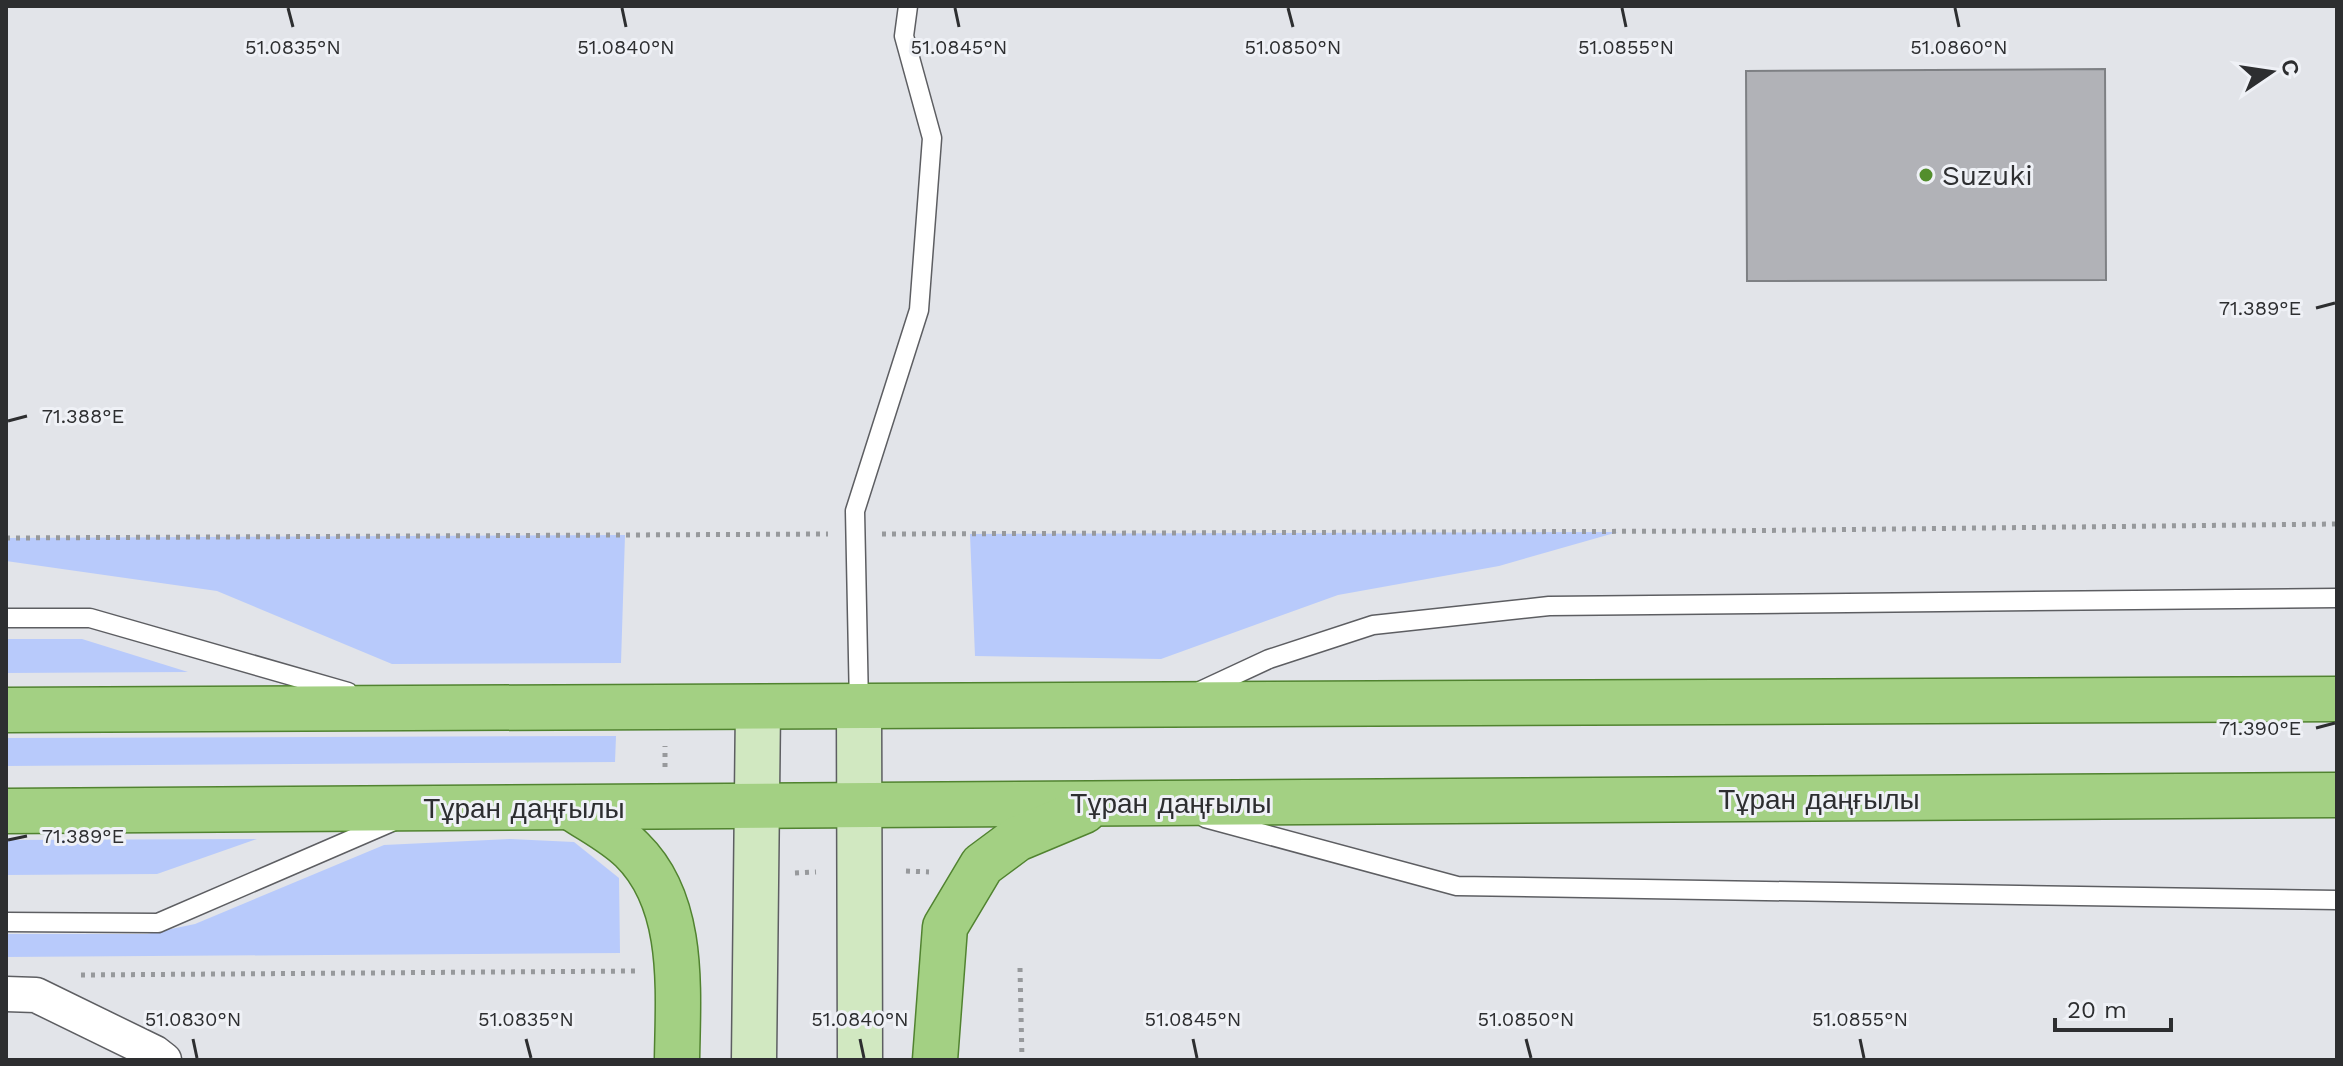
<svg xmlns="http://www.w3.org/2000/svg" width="2343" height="1066" viewBox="0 0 2343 1066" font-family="'Work Sans',sans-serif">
<rect width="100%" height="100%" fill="#e2e4e9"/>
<g fill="#b8cafb">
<path d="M 1618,532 L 1499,566 L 1338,595 L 1161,659 L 975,656 L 970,534 Z"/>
<path d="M 625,535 L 621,663 L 392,664 L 217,591 L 6,561 L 6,538 Z"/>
<path d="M 6,639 L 82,639 L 188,672 L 6,673 Z"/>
<path d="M 616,736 L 615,762 L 6,766 L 6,738 Z"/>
<path d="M 257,839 L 157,874 L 6,875 L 6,840 Z"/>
<path d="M 510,839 L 574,842 L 619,878 L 620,953 L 6,957 L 6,934 L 147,934 L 195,924 L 384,845 Z"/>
</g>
<path fill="#b1b2b7" stroke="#7e8084" stroke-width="2" d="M 2105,69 L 2106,280 L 1747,281 L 1746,71 Z"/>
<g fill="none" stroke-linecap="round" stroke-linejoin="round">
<defs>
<g id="lane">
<path d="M 6,618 L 90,618 L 348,692"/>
<path d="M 1198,692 L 1269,659 L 1373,625 L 1549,606 L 2337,598"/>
<path d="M 859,706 L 855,511 L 919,310 L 932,138 L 904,36 L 908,6"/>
<path d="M 1205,818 L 1457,886 L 2337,900"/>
<path d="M 6,922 L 158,923 L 394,821"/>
</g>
<path id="street" d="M 6,994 L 36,995 L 155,1053 L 164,1060"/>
<g id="secondary">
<path d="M 859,706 L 860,1060"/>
<path d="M 754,1060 L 758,707"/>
</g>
<g id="primary">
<path d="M 6,710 L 2337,699"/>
<path d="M 572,808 C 591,821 615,833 632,850 C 686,903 678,991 677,1060"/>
<path d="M 6,811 L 2337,795"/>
<path d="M 935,1060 L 945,927 L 982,865 L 1017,839 L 1084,811"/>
</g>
</defs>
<use href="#lane" stroke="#5d5e62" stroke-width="21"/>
<use href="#street" stroke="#5d5e62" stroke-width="37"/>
<use href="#secondary" stroke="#5d5e62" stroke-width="47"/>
<use href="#primary" stroke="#518330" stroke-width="47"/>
<g stroke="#97999c" stroke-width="5" stroke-dasharray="4 6" stroke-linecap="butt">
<path d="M 882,534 L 1717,531 L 2337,524"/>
<path d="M 6,538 L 828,534"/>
<path d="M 665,767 L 665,746"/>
<path d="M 906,871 L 929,872"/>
<path d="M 795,873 L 816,872"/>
<path d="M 1020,968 L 1022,1060"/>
<path d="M 81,975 L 635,971"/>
</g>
<use href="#lane" stroke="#fff" stroke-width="18"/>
<use href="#street" stroke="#fff" stroke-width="34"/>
<use href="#secondary" stroke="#d1e8c1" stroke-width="44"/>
<use href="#primary" stroke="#a3d083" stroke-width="44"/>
</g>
<path fill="none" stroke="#2d2e30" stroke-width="3" d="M 288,8 L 293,27M 622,8 L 626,27M 955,8 L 959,27M 1288,8 L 1293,27M 1622,8 L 1626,27M 1955,8 L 1959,27M 2316,308 L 2335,303M 8,421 L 27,416M 2316,728 L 2335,723M 8,840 L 27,836M 193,1039 L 197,1058M 526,1039 L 531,1058M 860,1039 L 864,1058M 1193,1039 L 1197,1058M 1526,1039 L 1531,1058M 1860,1039 L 1864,1058"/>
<circle fill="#538e2c" stroke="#eff1f6" stroke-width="3" cx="1926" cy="175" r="8"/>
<g text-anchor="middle" stroke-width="6" stroke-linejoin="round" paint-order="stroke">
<g font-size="28" fill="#2d2e30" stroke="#eff1f6" text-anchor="start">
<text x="1942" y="185">Suzuki</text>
</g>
<g font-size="28" fill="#2d2e30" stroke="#eff1f6">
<text x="1819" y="809">Тұран даңғылы</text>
<text x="1171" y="813">Тұран даңғылы</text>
<text x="524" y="818">Тұран даңғылы</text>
</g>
</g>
<g font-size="20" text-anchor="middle" fill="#2d2e30" stroke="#eff1f6" stroke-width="6" stroke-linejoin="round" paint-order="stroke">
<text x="293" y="54">51.0835°N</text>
<text x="626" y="54">51.0840°N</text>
<text x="959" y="54">51.0845°N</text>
<text x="1626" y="54">51.0855°N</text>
<text x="1959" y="54">51.0860°N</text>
<text x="1293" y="54">51.0850°N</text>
<text x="2260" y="315">71.389°E</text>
<text x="83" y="423">71.388°E</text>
<text x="2260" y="735">71.390°E</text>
<text x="83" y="843">71.389°E</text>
<text x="193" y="1026">51.0830°N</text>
<text x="526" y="1026">51.0835°N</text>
<text x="860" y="1026">51.0840°N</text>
<text x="1193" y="1026">51.0845°N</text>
<text x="1526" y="1026">51.0850°N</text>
<text x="1860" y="1026">51.0855°N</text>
</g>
<rect width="2343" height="1066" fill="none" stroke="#2d2e30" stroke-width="16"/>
<g transform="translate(2271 72) rotate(77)" stroke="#eff1f6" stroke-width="6" paint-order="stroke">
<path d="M0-6L14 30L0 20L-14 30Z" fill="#2d2e30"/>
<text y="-12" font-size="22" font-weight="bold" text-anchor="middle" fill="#2d2e30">С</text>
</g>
<path d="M2055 1018v12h116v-12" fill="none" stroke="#2d2e30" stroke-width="4"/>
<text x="2067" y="1018" font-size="24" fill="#2d2e30" stroke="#eff1f6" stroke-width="6" paint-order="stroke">20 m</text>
</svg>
